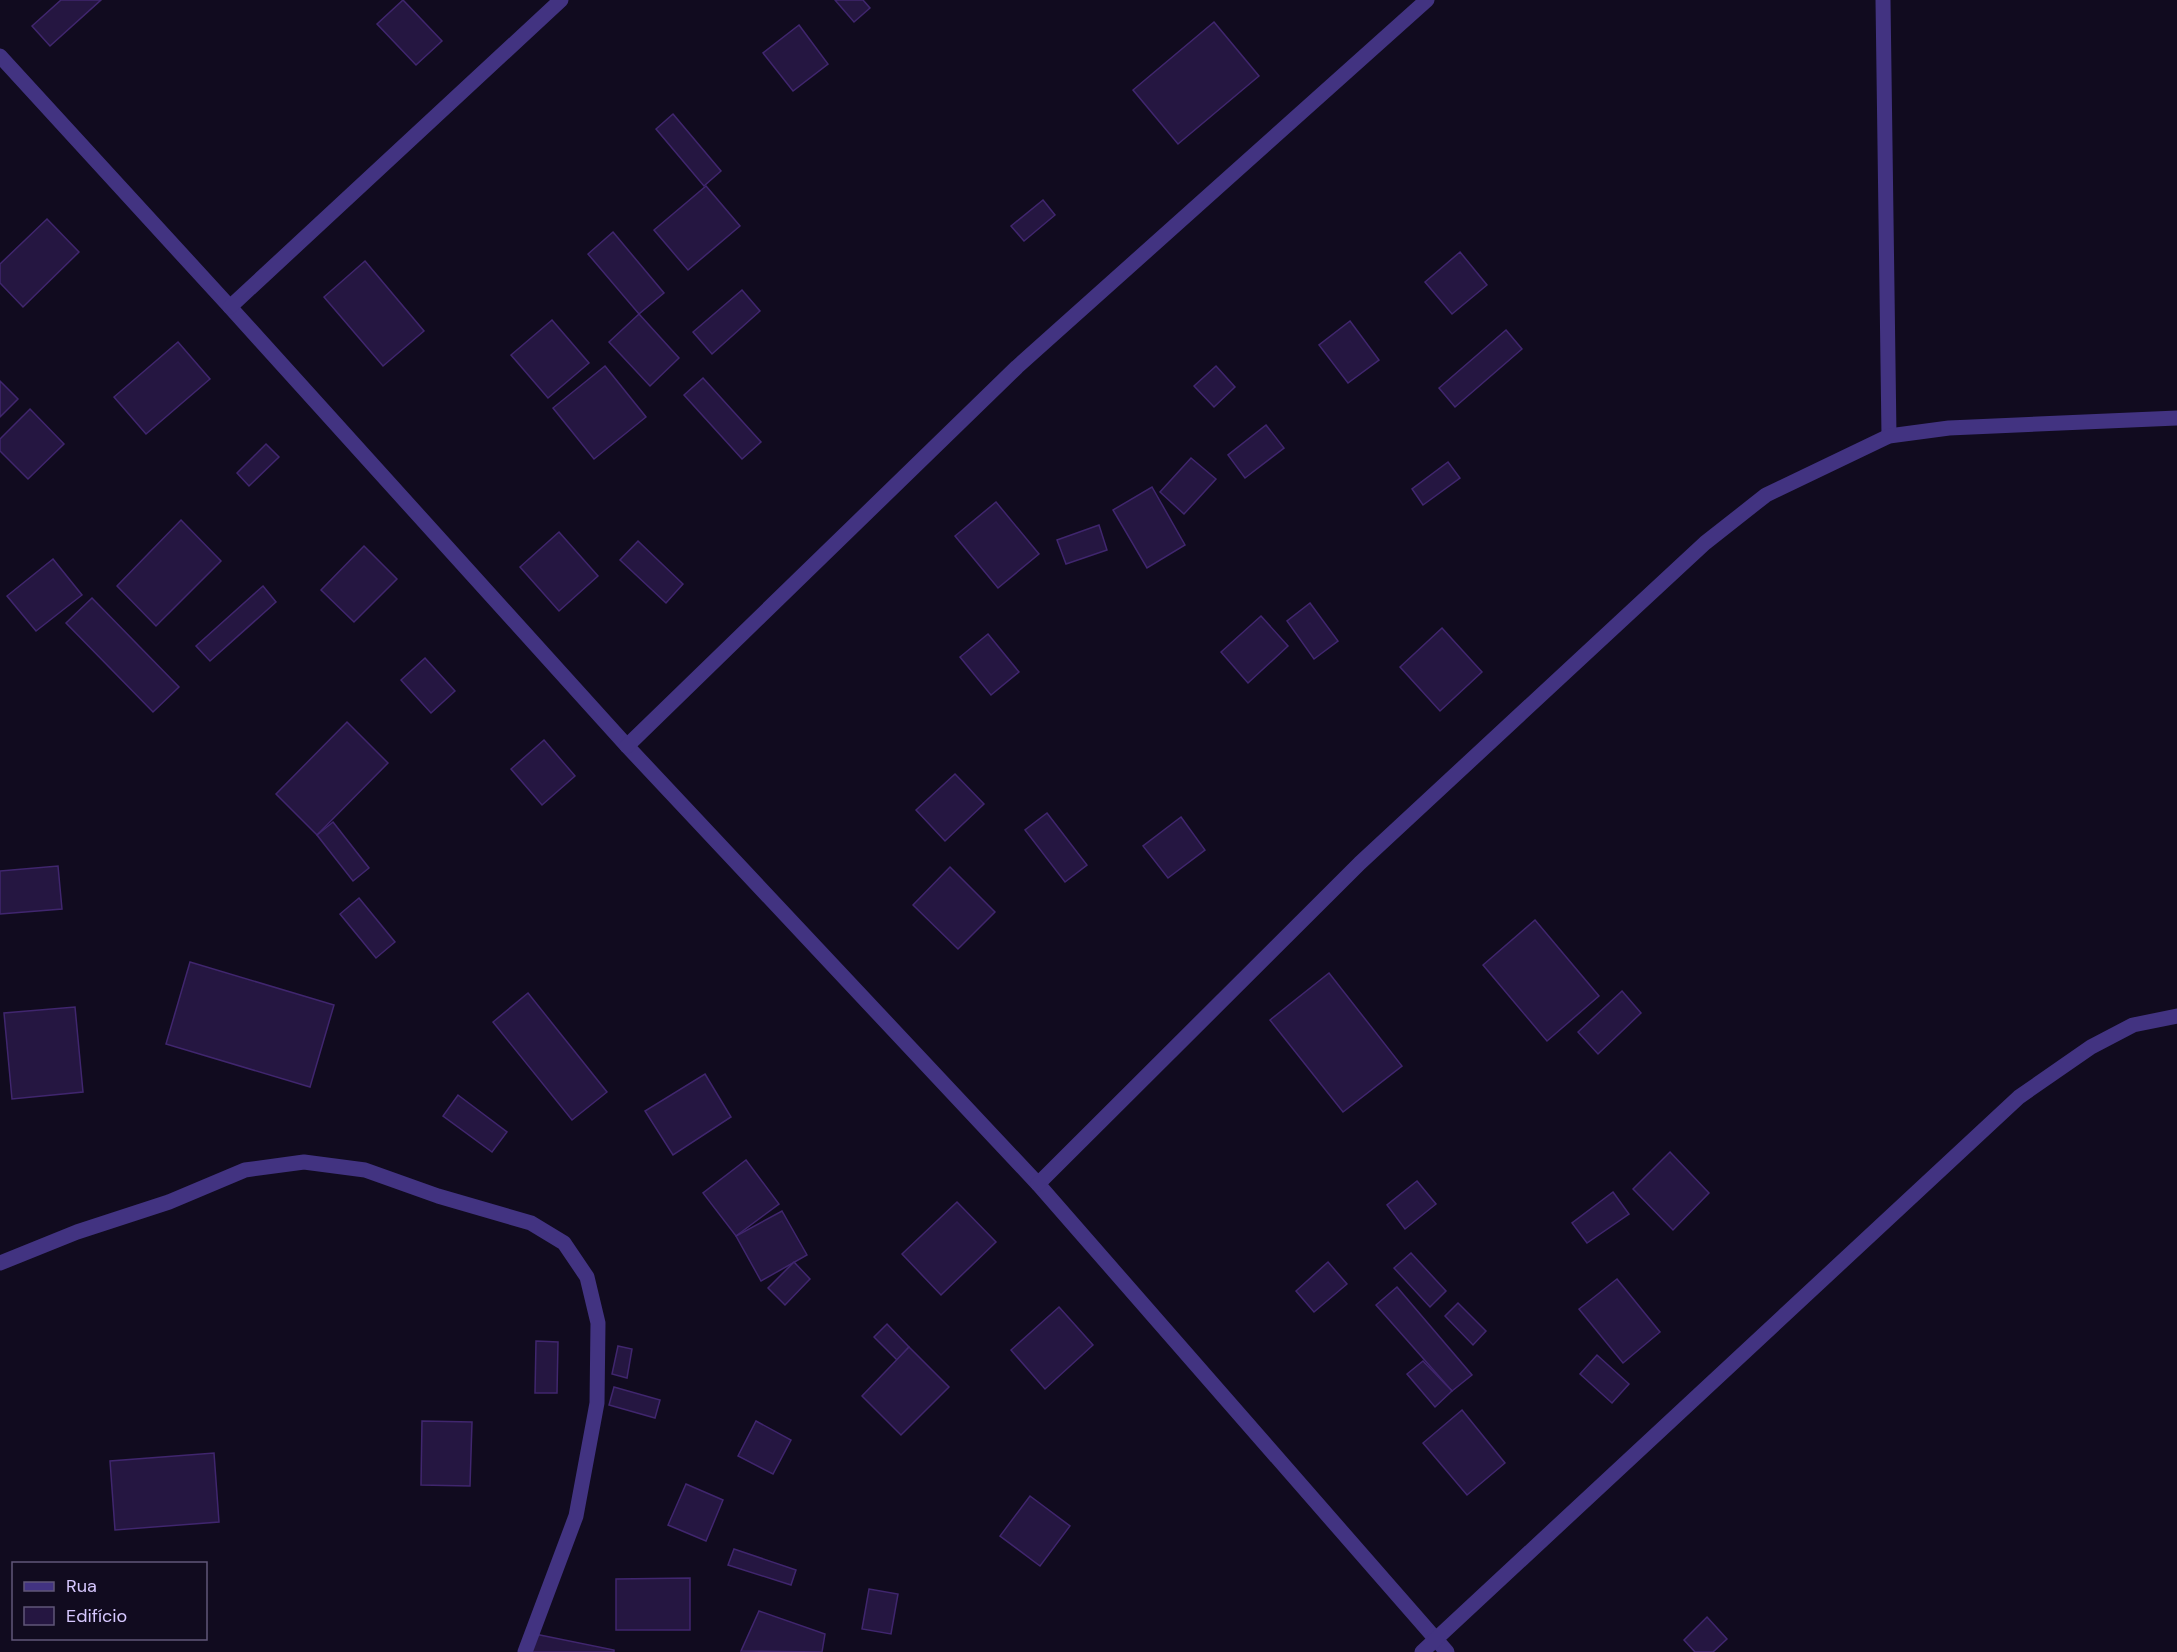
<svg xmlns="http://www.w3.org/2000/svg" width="2177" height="1652" viewBox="0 0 2177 1652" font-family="'DM Sans',sans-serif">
<rect width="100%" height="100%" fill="#110b1f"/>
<g fill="#251641" stroke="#40266e" stroke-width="1.5">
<path d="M 61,0 L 101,0 L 50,46 L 32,26 Z"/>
<path d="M 403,0 L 442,41 L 416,65 L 377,24 Z"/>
<path d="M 835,0 L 863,0 L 870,8 L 854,22 Z"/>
<path d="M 1214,22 L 1259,76 L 1178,144 L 1133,90 Z"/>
<path d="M 799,25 L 828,64 L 793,91 L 763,53 Z"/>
<path d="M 673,114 L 721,171 L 704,186 L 656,129 Z"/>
<path d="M 706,186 L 740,226 L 688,270 L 654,230 Z"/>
<path d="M 1043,200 L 1055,215 L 1024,241 L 1011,226 Z"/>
<path d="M 47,219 L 79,252 L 23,307 L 0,283 L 0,264 Z"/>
<path d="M 613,232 L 664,293 L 639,314 L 588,254 Z"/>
<path d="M 1460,252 L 1487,285 L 1452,314 L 1425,282 Z"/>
<path d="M 365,261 L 424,331 L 383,366 L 324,297 Z"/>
<path d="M 742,290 L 760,311 L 712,354 L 693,332 Z"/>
<path d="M 639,314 L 679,358 L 650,386 L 609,342 Z"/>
<path d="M 552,320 L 589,363 L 548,398 L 511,355 Z"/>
<path d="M 1350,321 L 1379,360 L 1348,383 L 1319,345 Z"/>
<path d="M 1506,330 L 1522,349 L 1455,407 L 1439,388 Z"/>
<path d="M 178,342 L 210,379 L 146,434 L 114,397 Z"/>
<path d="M 605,366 L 646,417 L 594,459 L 553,408 Z"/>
<path d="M 1216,366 L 1235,387 L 1214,407 L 1194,386 Z"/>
<path d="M 703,378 L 761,442 L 742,459 L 684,395 Z"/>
<path d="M 0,381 L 18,399 L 0,417 Z"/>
<path d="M 30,409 L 64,444 L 28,479 L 0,451 L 0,439 Z"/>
<path d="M 1266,425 L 1284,448 L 1245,478 L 1228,455 Z"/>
<path d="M 266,444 L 279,457 L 249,486 L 237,473 Z"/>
<path d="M 1191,458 L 1216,479 L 1184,514 L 1160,492 Z"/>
<path d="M 1448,462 L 1460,478 L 1423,505 L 1412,489 Z"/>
<path d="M 1152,487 L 1185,545 L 1147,568 L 1113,510 Z"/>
<path d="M 996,502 L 1039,554 L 998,588 L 955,536 Z"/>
<path d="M 181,520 L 221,561 L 156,626 L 117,586 Z"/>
<path d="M 1099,525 L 1107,550 L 1066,564 L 1057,540 Z"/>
<path d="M 559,532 L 598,576 L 559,611 L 520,567 Z"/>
<path d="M 638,541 L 683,584 L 666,603 L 620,560 Z"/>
<path d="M 364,546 L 397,579 L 354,622 L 321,590 Z"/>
<path d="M 53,559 L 82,595 L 36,631 L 7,596 Z"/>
<path d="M 263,586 L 276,602 L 210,661 L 196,646 Z"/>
<path d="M 92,598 L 179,687 L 153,712 L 66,623 Z"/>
<path d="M 1310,603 L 1338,641 L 1314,659 L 1287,621 Z"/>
<path d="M 1261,616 L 1288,646 L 1248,683 L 1221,652 Z"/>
<path d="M 1442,628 L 1482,672 L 1440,711 L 1400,667 Z"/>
<path d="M 988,634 L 1019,672 L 991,695 L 960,657 Z"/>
<path d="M 425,658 L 455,691 L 431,713 L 401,680 Z"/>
<path d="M 347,722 L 388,763 L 317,835 L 276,794 Z"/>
<path d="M 544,740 L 575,776 L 542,805 L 511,769 Z"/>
<path d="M 955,774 L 984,804 L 945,841 L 916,810 Z"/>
<path d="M 1047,813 L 1087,865 L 1065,882 L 1025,830 Z"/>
<path d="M 1181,817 L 1205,850 L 1168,878 L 1143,846 Z"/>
<path d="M 333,822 L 369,868 L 353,881 L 317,835 Z"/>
<path d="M 58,866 L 62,909 L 0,914 L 0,871 Z"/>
<path d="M 950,867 L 995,912 L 958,949 L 913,905 Z"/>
<path d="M 359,898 L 395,942 L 376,958 L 340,914 Z"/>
<path d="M 1535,920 L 1599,996 L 1547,1041 L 1483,965 Z"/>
<path d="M 190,962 L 334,1005 L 310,1087 L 166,1044 Z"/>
<path d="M 1329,973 L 1402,1066 L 1343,1112 L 1270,1020 Z"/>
<path d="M 1622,991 L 1641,1013 L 1598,1054 L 1578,1032 Z"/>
<path d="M 528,993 L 607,1092 L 572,1120 L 493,1022 Z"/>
<path d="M 75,1007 L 83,1092 L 12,1099 L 4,1013 Z"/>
<path d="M 705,1074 L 731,1117 L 673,1155 L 645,1111 Z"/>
<path d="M 458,1095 L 507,1132 L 492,1152 L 443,1116 Z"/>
<path d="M 1670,1152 L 1709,1193 L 1673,1230 L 1633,1189 Z"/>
<path d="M 746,1160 L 779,1204 L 736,1236 L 703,1193 Z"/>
<path d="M 1417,1181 L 1436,1204 L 1405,1229 L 1387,1205 Z"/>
<path d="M 1613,1192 L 1629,1214 L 1587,1243 L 1572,1223 Z"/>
<path d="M 957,1202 L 996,1242 L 941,1295 L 902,1254 Z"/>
<path d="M 782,1211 L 807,1255 L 761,1281 L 736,1236 Z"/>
<path d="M 1411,1253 L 1446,1291 L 1430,1307 L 1394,1268 Z"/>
<path d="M 794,1262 L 810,1279 L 785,1305 L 768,1288 Z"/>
<path d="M 1328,1262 L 1347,1284 L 1314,1312 L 1296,1291 Z"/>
<path d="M 1617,1279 L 1660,1332 L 1623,1363 L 1579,1309 Z"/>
<path d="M 1397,1287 L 1472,1375 L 1452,1391 L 1376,1305 Z"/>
<path d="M 1458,1303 L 1486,1331 L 1473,1345 L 1445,1316 Z"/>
<path d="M 1059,1307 L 1093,1345 L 1045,1389 L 1011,1350 Z"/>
<path d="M 887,1324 L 909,1347 L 897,1360 L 874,1337 Z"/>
<path d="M 536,1341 L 558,1342 L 557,1393 L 535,1393 Z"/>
<path d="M 618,1346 L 632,1349 L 627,1378 L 612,1374 Z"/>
<path d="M 909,1347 L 949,1387 L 901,1435 L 862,1396 Z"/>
<path d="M 1597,1355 L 1629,1384 L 1612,1403 L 1580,1374 Z"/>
<path d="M 1423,1361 L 1452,1391 L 1435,1407 L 1407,1374 Z"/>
<path d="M 614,1387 L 660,1400 L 655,1418 L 609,1405 Z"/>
<path d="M 1462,1410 L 1505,1463 L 1467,1495 L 1423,1443 Z"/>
<path d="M 422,1421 L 472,1422 L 470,1486 L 421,1485 Z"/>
<path d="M 756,1421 L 791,1440 L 773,1474 L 738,1456 Z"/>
<path d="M 214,1453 L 219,1522 L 115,1530 L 110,1461 Z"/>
<path d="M 686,1484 L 723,1500 L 706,1541 L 668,1525 Z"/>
<path d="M 1030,1496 L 1070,1526 L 1040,1566 L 1000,1536 Z"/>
<path d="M 734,1549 L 796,1570 L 791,1585 L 728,1565 Z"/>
<path d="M 690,1578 L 690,1630 L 616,1630 L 616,1579 Z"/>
<path d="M 869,1589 L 898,1594 L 891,1634 L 862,1629 Z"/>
<path d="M 759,1611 L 825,1634 L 822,1652 L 741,1651 Z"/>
<path d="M 1707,1617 L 1727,1639 L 1713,1652 L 1695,1652 L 1684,1640 Z"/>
<path d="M 535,1634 L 614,1650 L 614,1652 L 531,1652 Z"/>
</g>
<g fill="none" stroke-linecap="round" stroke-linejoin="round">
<g stroke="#423381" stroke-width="15">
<path d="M 1883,0 L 1889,436"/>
<path d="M 0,56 L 230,307 L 627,746 L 1038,1184 L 1447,1652"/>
<path d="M 230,307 L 561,0"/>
<path d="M 627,746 L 1017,367 L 1427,0"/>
<path d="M 1038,1184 L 1360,863 L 1705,543 L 1766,495 L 1889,436 L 1949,428 L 2177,418"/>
<path d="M 0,1263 L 77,1232 L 169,1202 L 245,1170 L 304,1162 L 365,1170 L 438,1196 L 531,1223 L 564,1243 L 587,1277 L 598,1323 L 597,1403 L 576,1516 L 525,1652"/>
<path d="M 1422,1652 L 2019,1097 L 2091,1047 L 2133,1025 L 2177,1016"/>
</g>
</g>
<rect x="12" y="1562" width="195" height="78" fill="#110b1f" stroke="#605779" stroke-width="1.5"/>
<rect x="24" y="1582" width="30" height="9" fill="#423381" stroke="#605779" stroke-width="1.5"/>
<text x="66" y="1592" font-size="18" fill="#d7c8ff">Rua</text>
<rect x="24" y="1607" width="30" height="18" fill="#251641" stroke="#605779" stroke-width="1.5"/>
<text x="66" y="1622" font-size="18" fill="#d7c8ff">Edifício</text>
</svg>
